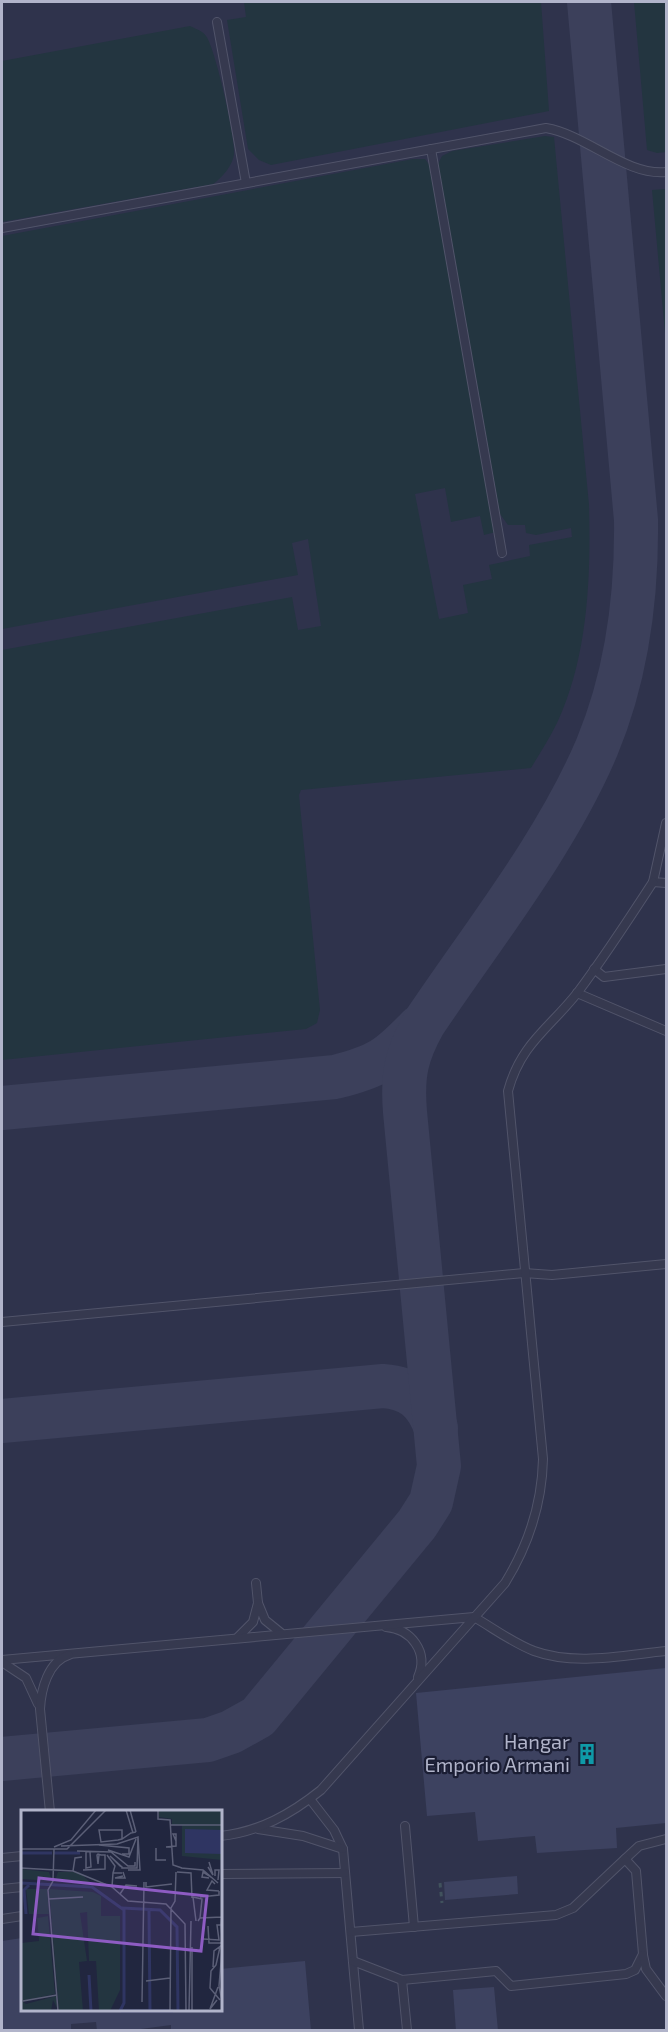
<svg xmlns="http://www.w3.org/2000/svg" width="668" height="2032" viewBox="0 0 668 2032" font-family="'Exo 2',sans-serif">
<rect width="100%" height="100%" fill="#21263f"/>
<path fill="#2f334c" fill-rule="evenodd" d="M 2,2 L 666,2 L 666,2030 L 2,2030 ZM 22,1812 L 220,1812 L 220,2010 L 22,2010 Z"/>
<g fill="#233540">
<path d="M 244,2 L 541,2 L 549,111 L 271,165 L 259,160 L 248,149 L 227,20 L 246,17 Z"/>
<path d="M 634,2 L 666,2 L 666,152 L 657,153 L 647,150 Z"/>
<path d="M 190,26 C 196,29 203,31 206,36 C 215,47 236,140 234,154 C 233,165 222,178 213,184 L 2,222 L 2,61 Z"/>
<path d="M 545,136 L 554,137 L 589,505 C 591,577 588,657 557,723 C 549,739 540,753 531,768 L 301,790 L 299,795 L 320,1010 L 317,1023 L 306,1029 L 2,1060 L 2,650 L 292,597 L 298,630 L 321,626 L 308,539 L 292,543 L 298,575 L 2,629 L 2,236 L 413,159 L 425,159 L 431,167 L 496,532 L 484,535 L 480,516 L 451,522 L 445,488 L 415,494 L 439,619 L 468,613 L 463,585 L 492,579 L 489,565 L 530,556 L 529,545 L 572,537 L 571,528 L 536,535 L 526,533 L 525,525 L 508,525 L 500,514 L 438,164 L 442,156 L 452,151 Z"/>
<path d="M 666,189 L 666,344 L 652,190 Z"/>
</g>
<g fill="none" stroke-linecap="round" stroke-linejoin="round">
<g stroke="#3c405b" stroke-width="44">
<path d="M 2,1108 L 335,1077 C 379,1066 388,1059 419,1027"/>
<path d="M 2,1421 L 383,1386 C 412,1388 426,1401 436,1428"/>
<path d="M 2,1759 L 208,1740 L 231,1732 L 258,1717 L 417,1524 L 431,1502 L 439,1466 L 405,1112 C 402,1075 406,1055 424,1023 C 483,935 556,844 597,747 C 627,675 637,598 636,520 L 589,2"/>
</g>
</g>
<g fill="#3d4260">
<path d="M 666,1668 L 666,1823 L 616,1828 L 617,1848 L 537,1853 L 535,1836 L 478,1841 L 475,1812 L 427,1816 L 416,1693 Z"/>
<path d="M 517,1876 L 518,1894 L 445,1900 L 444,1882 Z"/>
<path d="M 22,1938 L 22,2010 L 220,2010 L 220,1969 L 305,1961 L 311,2031 L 171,2031 L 171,2025 L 126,2031 L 97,2031 L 96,2022 L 71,2024 L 71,2031 L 2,2031 L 2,1941 Z"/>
<path d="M 494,1987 L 498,2031 L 456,2031 L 453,1990 Z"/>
</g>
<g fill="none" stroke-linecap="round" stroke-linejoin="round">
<defs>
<g id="lane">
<path d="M 217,22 L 246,183"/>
<path d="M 431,149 L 502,553"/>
<path d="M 2,228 L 546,128 C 587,135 626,176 666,172"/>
<path d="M 666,823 L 653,882 L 666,883"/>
<path d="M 594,969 L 604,977 L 666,969"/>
<path d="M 577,993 L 666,1031"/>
<path d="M 2,1322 L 524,1273 L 552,1275 L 666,1264"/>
<path d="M 256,1583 L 258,1603"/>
<path d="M 386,1627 C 411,1629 429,1652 418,1677"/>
<path d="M 238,1637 L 253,1622 L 258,1603 L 265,1620 L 281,1633"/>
<path d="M 2,1660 L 474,1617 C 493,1628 513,1643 534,1651 C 575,1666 624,1655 666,1651"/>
<path d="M 2,1662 L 26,1678 L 38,1704"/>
<path d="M 310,1799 L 334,1830 L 343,1849 L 359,2030"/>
<path d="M 50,1812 L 40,1709 C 41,1690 48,1661 69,1655"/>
<path d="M 405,1826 L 414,1927"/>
<path d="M 258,1829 L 303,1836 L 343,1849"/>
<path d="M 220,1836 C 259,1832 291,1814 321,1790 L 505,1583 C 529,1544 542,1505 543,1459 L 508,1091 C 521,1043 550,1028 578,992 C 605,956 629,919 653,882"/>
<path d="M 2,1858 L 22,1856"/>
<path d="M 625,1859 L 639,1846 L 666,1839"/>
<path d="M 220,1874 L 345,1873"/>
<path d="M 2,1889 L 22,1887"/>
<path d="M 2,1919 L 22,1916"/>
<path d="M 351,1932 L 556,1915 L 573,1908 L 625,1859 L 636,1871 L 643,1954 L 635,1970 L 626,1974 L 511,1986 L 496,1971 L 402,1980"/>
<path d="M 643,1955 L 646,1969 L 666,1996"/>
<path d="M 353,1961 L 402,1980 L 407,2030"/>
</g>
</defs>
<use href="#lane" stroke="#51546a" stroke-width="10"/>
<path stroke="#41525d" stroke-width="3" stroke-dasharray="4.5 4.5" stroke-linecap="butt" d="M 440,1883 L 442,1903"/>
<use href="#lane" stroke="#36394f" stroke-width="8"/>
</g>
<defs>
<symbol id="building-bare" viewBox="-9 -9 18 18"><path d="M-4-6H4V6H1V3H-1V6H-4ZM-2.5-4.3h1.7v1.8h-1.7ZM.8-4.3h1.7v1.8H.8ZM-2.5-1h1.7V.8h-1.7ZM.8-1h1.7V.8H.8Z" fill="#0f9aa8" stroke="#1b1e34" stroke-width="2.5" paint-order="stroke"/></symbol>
</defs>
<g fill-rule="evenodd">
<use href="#building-bare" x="572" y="1739" width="30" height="30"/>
</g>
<g text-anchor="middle" stroke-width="4.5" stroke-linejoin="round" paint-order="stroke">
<g font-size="20" fill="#b1b4ca" stroke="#1b1e34" text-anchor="end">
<text x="570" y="1749">Hangar<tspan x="570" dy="23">Emporio Armani</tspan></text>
</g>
</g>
<g transform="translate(21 1810)">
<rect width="201" height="201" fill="#21263f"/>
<path d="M 138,0 L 201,0 L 201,50 L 161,46 L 161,15 L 151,15 L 151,9 L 138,7 ZM 0,59 L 28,62 L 31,71 L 0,69 ZM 37,62 L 58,62 L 70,73 L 34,71 ZM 5,79 L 26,79 L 28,104 L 8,104 ZM 28,79 L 72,82 L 80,86 L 80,106 L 99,106 L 99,180 L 89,201 L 78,201 L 75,151 L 68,151 L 66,102 L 59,103 L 66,151 L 58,152 L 62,201 L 38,201 ZM 27,106 L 34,184 L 1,191 L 5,194 L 35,186 L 36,198 L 32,190 L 30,201 L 0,201 L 0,133 L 18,131 L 16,108 Z" fill="#233540"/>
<path d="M 164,19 L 201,20 L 201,44 L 164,43 Z" fill="#2f3562"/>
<path fill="none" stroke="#2f3562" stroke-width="3" d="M 0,43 L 31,43M 33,43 L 59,43M 0,73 L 71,77 L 103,100 L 103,193 L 99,201M 101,98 L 139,100 L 156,117 L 157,201M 128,101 L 129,201M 5,104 L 3,80 L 8,75M 68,165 L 70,201M 100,201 L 152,201"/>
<path fill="none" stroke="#5b5f77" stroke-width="1.5" d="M 105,0 L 112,23M 109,0 L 115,22M 137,0 L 137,9 L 149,10 L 152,55 L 161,58M 149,15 L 201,15M 101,29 L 101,20 L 78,20 L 80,32 L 97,30 L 101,29 L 110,23 L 115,22M 78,35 L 108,38 L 108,44 L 101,44M 40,36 L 96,34 L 117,27 L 116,58 L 101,58 L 101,57 L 99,56 L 89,46 L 101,57M 33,37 L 50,30 L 75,0M 145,37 L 155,36 L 155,24 L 152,24 L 155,31M 135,38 L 135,50 L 145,50M 0,39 L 46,39 L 85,0M 33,39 L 32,71 L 27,80 L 37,201M 87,40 L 108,47 L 115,29M 56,41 L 90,42 L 107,56 L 114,56 L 114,52M 65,41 L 65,58 L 70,57 L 69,42M 86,45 L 94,56 L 92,63M 187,57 L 192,65 L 188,52M 0,58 L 52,61 L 54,48 L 61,47M 160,58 L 182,60 L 197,73M 62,60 L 84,59 L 84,45 L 80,45 L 77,44 L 76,45 L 77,54 L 78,45M 107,60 L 119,60 L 117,27M 52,61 L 91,77 L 92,63 L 101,63M 156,62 L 170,63 L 171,88M 102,66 L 94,68 L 104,68 L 102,62M 194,66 L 194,60 L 198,60 L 197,70M 188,68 L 181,67 L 182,62 L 190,67M 125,72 L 125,77 L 151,74M 194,74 L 191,71 L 186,80 L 198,81M 91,77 L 107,91 L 145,94 L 164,114 L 165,201M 99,84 L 105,75 L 116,76M 179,87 L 198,85 L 198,81M 28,89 L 62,87M 175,111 L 172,87 L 181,89 L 179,108M 177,111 L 179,108 L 201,107M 187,116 L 188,133 L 201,133M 201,120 L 200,115 L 201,128M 182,129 L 198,130 L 196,115 L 200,115 L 201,105M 199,137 L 195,155 L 190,161 L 189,178 L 199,190M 201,141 L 198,176 L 201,191M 192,157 L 193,141 L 201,135M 125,171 L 149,168M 196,190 L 189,199 L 197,177M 2,191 L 36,185M 121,192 L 123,72M 149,201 L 150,98 L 154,91 L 155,62M 168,201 L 170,111M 171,201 L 171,137"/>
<path fill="#8e5cc3" fill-opacity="0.15" stroke="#8e5cc3" stroke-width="3" d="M 18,68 L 186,86 L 180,141 L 12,124 Z"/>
<rect width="201" height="201" fill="none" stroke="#b1b4ca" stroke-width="3"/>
</g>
<rect width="668" height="2032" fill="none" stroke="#b1b4ca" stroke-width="6"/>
</svg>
